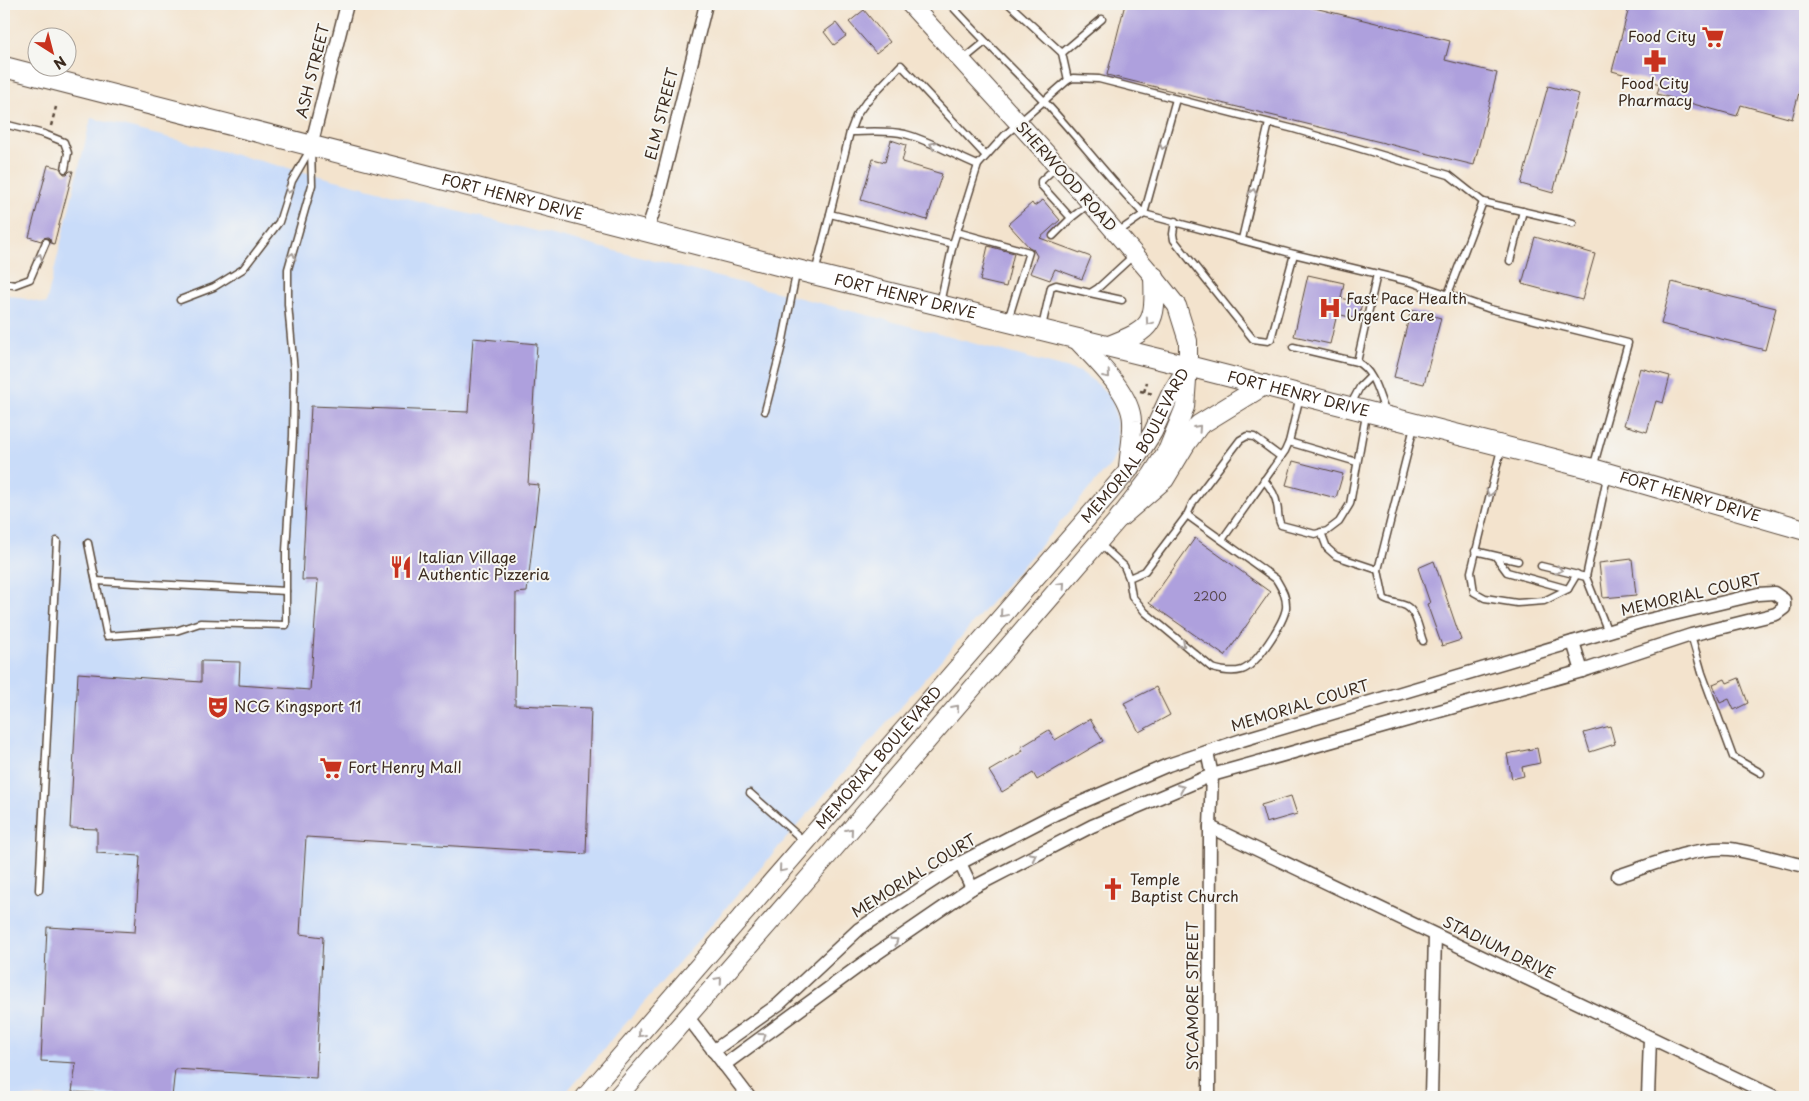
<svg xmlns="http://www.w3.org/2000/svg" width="1809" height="1101" viewBox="0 0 1809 1101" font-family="'Playpen Sans',sans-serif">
<rect width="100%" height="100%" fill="#f6f6f2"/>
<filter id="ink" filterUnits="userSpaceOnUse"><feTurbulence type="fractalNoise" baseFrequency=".02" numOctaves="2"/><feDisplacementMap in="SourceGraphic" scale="10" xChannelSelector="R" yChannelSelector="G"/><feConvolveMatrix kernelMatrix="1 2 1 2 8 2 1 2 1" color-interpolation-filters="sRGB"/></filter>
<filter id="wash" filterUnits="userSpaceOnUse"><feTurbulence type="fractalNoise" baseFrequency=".0096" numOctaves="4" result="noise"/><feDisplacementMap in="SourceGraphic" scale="20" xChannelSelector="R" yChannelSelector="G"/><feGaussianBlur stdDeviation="1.12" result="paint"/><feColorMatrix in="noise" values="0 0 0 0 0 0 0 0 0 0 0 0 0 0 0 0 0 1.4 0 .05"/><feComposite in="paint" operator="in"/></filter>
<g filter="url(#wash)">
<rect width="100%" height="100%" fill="#f3e3cd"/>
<path fill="#c9dcf9" d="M 91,118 L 879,318 L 1081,372 L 1100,386 L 1113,401 L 1116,416 L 1119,449 L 1111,464 L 562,1097 L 4,1097 L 4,294 L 46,304 Z"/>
<g id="blocks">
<g fill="#aea0dd">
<path d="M 1125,4 L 1298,4 L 1450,41 L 1445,60 L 1497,73 L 1474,165 L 1107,75 Z"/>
<path d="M 1630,4 L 1805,4 L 1805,70 L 1792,119 L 1741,105 L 1737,116 L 1657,94 L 1660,84 L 1612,71 Z"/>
<path d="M 864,10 L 890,42 L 876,53 L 849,22 Z"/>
<path d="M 836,23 L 846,36 L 834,45 L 824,32 Z"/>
<path d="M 1548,86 L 1579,94 L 1553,193 L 1521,184 Z"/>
<path d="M 891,140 L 906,145 L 902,162 L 942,174 L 927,220 L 861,200 L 873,159 L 885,162 Z"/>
<path d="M 48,165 L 60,168 L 64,174 L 67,174 L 70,171 L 73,171 L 54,244 L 51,243 L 50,239 L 48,237 L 43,238 L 41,241 L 29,237 Z"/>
<path d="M 1043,200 L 1060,220 L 1040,238 L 1091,257 L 1082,279 L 1055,269 L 1050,280 L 1030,273 L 1037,256 L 1033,249 L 1029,247 L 1008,224 L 1032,203 L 1034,206 Z"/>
<path d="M 1535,237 L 1595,254 L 1582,300 L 1522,284 Z"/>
<path d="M 988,246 L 1014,253 L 1006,287 L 980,281 Z"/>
<path d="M 1308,275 L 1344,283 L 1341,298 L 1362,303 L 1358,319 L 1337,314 L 1330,344 L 1294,336 Z"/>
<path d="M 1672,282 L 1776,308 L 1765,350 L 1661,324 Z"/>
<path d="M 1411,310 L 1441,318 L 1424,384 L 1394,377 Z"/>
<path d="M 473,338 L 537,344 L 528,484 L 539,485 L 527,592 L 516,593 L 515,705 L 591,708 L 586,854 L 306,837 L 300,934 L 323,937 L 316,1078 L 175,1069 L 172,1097 L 72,1092 L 76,1063 L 41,1061 L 47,927 L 135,932 L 140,856 L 97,853 L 97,829 L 70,828 L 78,673 L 201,682 L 201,661 L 240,662 L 239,685 L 310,690 L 318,580 L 302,580 L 311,406 L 468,412 Z"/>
<path d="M 1640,368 L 1670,376 L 1663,403 L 1656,401 L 1647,432 L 1624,425 Z"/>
<path d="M 1293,461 L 1343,474 L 1336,498 L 1286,485 Z"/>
<path d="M 1195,538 L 1270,592 L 1225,656 L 1149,603 Z"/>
<path d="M 1632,559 L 1636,595 L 1603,598 L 1599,563 Z"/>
<path d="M 1434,561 L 1461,640 L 1442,646 L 1427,604 L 1430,603 L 1418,568 Z"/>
<path d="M 1739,678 L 1748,703 L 1734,710 L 1729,699 L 1720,703 L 1713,684 L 1725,679 L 1727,683 Z"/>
<path d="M 1156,687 L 1170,715 L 1139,732 L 1124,703 Z"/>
<path d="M 1090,719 L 1103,741 L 1037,780 L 1033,773 L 1002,792 L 989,771 L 1023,751 L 1021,747 L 1049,730 L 1055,740 Z"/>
<path d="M 1610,726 L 1615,744 L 1590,752 L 1584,733 Z"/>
<path d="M 1537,748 L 1540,763 L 1522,767 L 1524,776 L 1512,779 L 1507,754 Z"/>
<path d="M 1291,796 L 1297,814 L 1266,823 L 1261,805 Z"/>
</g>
</g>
</g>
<g filter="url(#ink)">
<use href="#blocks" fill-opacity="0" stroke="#574638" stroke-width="1"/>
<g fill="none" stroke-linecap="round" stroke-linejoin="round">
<defs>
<g id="lane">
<path d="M 950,4 C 980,37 1012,68 1043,100 C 1078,137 1108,178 1144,214 L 1176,99"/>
<path d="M 1009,4 L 1062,53"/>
<path d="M 963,60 L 985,42"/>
<path d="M 1068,80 L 1062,53 L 1102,19"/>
<path d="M 4,124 L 44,134 L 64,142 L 68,153 L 65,169"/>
<path d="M 850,132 C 868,132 888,130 905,134 C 931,141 953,155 978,165"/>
<path d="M 1056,167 L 1041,181 L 1041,185 L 1071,218 L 1089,204"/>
<path d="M 1175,221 L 1173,234 L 1174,240 L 1253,339 L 1268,341 L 1271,339 L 1294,254"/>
<path d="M 957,232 L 1029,252 L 1008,320"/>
<path d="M 1118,232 L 1144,214 L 1294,254 L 1411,282 L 1490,309 L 1628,343 L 1593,468"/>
<path d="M 1053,236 L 1071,218"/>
<path d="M 1242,239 L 1269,123"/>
<path d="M 953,244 L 830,214 L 850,132 L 856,116 L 866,102 L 901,65 L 985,155"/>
<path d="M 1510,261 L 1523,211"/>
<path d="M 815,273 L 830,214"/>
<path d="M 4,283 L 14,285 L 30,279 L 46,242"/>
<path d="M 1090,293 L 1122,300"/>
<path d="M 1448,294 L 1483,202 L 1573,223"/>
<path d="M 180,300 L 214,287 L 243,269 L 279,222 L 292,181 L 311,148"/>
<path d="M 940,303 L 953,244 L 978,165 L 1005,135 L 1068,80 L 1073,78 L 1099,79 L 1294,129 L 1449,175 L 1483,202"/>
<path d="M 1042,327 L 1051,287 L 1056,285 L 1090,293 L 1098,288 L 1134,255"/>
<path d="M 1293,347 L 1357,362 L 1377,274"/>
<path d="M 1357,362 C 1375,372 1378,395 1386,413"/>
<path d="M 1351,404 L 1360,387 L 1370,377"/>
<path d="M 765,411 L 782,345 L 796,274"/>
<path d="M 1414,427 L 1378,570 L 1384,599 C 1391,603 1399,603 1406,606 C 1417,612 1419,631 1423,641"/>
<path d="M 1289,442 L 1357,462"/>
<path d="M 1501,449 L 1471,572 L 1474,592 L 1485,598 L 1517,603 L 1544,601 L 1568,589"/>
<path d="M 1264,480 C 1270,487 1276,496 1277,505 C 1279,512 1277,518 1281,525 L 1315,534 L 1327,531 L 1339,522 L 1350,504 L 1366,415"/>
<path d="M 1187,515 L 1193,502 L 1240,440 L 1247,436 L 1254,437 L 1281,457"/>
<path d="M 1321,532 L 1327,548 L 1336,556 L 1378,570"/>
<path d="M 1222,540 L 1285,451 L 1289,442 L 1300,396"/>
<path d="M 88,543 L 107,636 L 176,631 L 200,623 L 286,625 L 286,551 L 293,436 L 294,372 L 288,304 L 288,269 L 312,185 L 311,148"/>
<path d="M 1099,543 L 1124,566 L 1129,578 L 1132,596 L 1145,612 L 1212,668 C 1222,671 1232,673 1242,670 C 1256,666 1284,622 1286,608 C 1287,596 1281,588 1276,579 L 1187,515 L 1145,571 L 1129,578"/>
<path d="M 1475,551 L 1518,561"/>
<path d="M 1496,557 L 1507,572 L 1568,589 L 1577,574"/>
<path d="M 1541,566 L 1586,577 L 1607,477"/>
<path d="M 1586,577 L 1608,632"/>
<path d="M 96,581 L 286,591"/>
<path d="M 1691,635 L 1702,673 L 1733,757 L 1761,773"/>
<path d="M 750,793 L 804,841"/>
<path d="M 39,890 L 57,541"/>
</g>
<g id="street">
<path d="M 311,146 L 347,4"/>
<path d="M 647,231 L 657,201 L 706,4"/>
<path d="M 1573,642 L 1582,671"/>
<path d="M 1207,752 L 1212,775 L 1210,827 L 1209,1097"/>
<path d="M 1210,827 L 1775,1097"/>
<path d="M 960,863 L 972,888"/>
<path d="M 1618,876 C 1652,865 1695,846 1730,849 C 1753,852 1782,861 1805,866"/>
<path d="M 687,1016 L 749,1097"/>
<path d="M 713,1051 L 779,1004 L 859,929 L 960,863 L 1057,813 L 1168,765 L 1242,740 L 1640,622 L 1758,594 L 1774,593 L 1784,600 L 1784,608 L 1776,614 L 1691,635 L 1582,671 L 1212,775 L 1092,826 L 972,888 L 870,958 L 724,1065"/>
<path d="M 1431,1097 L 1435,935"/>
<path d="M 1648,1097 L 1650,1038"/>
</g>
<g id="secondary">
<path d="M 1075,338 C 1093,358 1131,392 1132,421 C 1133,436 1129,452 1128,468"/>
<path id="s1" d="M 585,1097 L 1128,471 L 1153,432 L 1171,393 L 1186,369"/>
<path d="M 617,1097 L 826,858 L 1120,517 L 1151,476 L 1168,449 L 1185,407 L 1188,366 L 1188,341 L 1177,306 L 1154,277 L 1076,186 L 910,4"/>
</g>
<g id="primary">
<path id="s2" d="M 4,67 L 797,270 L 1188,366 L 1593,469 L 1805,530"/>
<path d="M 1109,346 C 1153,329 1156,324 1154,277"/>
<path d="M 1120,517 L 1164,479 L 1185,444 L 1199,425 L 1264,385"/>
</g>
</defs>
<use href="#lane" stroke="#574638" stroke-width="9"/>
<use href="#street" stroke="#574638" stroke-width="15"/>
<use href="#secondary" stroke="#574638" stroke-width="20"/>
<use href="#primary" stroke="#574638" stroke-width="22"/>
<g stroke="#574638" stroke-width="2.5" stroke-dasharray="4 4" stroke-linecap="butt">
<path d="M 51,126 L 56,107"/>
<path d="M 1140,391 L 1154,394"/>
<path d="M 1144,392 L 1147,382"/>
</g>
<use href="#lane" stroke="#fff" stroke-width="6"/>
<use href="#street" stroke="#fff" stroke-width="12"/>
<use href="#secondary" stroke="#fff" stroke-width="18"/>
<use href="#primary" stroke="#fff" stroke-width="20"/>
</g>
<defs><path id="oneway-chevron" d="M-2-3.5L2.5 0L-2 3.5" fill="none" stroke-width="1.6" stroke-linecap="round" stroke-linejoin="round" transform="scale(1.25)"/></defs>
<g stroke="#a79f9a">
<use href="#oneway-chevron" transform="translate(933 145) rotate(-156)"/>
<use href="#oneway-chevron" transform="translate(1163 146) rotate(105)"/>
<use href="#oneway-chevron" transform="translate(289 190) rotate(109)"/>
<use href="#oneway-chevron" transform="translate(1253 192) rotate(-77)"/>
<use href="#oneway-chevron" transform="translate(292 256) rotate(-75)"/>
<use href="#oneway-chevron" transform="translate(39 257) rotate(-67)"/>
<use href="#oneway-chevron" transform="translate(1149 322) rotate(125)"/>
<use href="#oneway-chevron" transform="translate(1107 375) rotate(49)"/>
<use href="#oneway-chevron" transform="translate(1198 428) rotate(-48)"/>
<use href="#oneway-chevron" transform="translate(1490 493) rotate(104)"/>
<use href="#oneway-chevron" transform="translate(1559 570) rotate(12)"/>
<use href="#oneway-chevron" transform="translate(1062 585) rotate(-49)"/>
<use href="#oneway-chevron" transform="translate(1003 614) rotate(131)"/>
<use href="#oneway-chevron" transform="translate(1182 644) rotate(41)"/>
<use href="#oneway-chevron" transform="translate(956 708) rotate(-49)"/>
<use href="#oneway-chevron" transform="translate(1181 788) rotate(-23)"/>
<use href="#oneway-chevron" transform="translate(850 831) rotate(-49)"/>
<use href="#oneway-chevron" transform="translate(1033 856) rotate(-27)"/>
<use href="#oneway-chevron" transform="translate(782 869) rotate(130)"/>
<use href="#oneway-chevron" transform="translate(895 941) rotate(-35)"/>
<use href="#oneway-chevron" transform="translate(719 980) rotate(-49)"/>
<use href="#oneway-chevron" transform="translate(641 1034) rotate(131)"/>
<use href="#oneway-chevron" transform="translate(763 1036) rotate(-36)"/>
</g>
</g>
<defs>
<symbol id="supermarket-bare" viewBox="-9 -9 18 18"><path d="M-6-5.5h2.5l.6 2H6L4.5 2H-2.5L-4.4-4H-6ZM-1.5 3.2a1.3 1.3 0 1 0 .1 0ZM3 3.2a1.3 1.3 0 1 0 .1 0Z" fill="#c8321e" stroke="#f6f6f2" stroke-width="2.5" paint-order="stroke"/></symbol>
<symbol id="pharmacy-bare" viewBox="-9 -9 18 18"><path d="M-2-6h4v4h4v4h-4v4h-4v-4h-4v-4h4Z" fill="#c8321e" stroke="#f6f6f2" stroke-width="2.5" paint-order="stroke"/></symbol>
<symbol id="hospital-bare" viewBox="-9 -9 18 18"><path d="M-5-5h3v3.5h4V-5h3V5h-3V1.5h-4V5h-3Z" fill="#c8321e" stroke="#f6f6f2" stroke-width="2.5" paint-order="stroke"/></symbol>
<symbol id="restaurant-bare" viewBox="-9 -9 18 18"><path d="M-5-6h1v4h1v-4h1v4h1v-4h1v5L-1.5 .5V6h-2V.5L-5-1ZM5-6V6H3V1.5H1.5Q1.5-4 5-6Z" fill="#c8321e" stroke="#f6f6f2" stroke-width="2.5" paint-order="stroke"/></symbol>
<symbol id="theatre-bare" viewBox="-9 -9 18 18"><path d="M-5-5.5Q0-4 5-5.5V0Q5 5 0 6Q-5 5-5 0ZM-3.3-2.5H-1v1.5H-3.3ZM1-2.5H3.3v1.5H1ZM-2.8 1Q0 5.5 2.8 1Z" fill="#c8321e" stroke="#f6f6f2" stroke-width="2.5" paint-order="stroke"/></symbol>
<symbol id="church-bare" viewBox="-9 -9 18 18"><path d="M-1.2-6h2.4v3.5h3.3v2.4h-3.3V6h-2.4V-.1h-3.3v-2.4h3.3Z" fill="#c8321e" stroke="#f6f6f2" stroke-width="2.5" paint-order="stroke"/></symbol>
</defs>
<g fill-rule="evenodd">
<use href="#supermarket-bare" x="1697" y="21" width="32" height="32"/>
<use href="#pharmacy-bare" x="1639" y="45" width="32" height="32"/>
<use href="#hospital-bare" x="1314" y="292" width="32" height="32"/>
<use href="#restaurant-bare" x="385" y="551" width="32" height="32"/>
<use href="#theatre-bare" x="202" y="691" width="32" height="32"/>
<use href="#supermarket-bare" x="315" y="752" width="32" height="32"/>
<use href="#church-bare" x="1097" y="873" width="32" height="32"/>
</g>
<g text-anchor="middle" stroke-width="4" stroke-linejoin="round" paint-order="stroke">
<g font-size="12" fill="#58484e">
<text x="1210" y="601">2200</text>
</g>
<g font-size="15" fill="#3b2a1e" stroke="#f6f6f2" text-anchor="start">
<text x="1696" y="42" text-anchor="end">Food City</text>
<text x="1655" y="89" text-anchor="middle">Food City<tspan x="1655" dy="17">Pharmacy</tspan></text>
<text x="1346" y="304">Fast Pace Health<tspan x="1346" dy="17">Urgent Care</tspan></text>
<text x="418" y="563">Italian Village<tspan x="418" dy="17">Authentic Pizzeria</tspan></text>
<text x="234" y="712">NCG Kingsport 11</text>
<text x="348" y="773">Fort Henry Mall</text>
<text x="1130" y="885">Temple<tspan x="1130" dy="17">Baptist Church</tspan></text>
</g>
<g font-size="15" fill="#3b2a1e" stroke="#f6f6f2">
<text transform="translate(313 71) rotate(-76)" y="5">ASH STREET</text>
<text transform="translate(662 114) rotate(-76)" y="5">ELM STREET</text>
<text transform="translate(1066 177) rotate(48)" y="5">SHERWOOD ROAD</text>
<text dy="5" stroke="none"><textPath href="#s2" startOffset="525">FORT HENRY DRIVE</textPath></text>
<text dy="5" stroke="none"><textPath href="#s2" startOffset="930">FORT HENRY DRIVE</textPath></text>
<text dy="5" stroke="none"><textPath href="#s2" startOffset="1335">FORT HENRY DRIVE</textPath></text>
<text dy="5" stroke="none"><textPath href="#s1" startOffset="854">MEMORIAL BOULEVARD</textPath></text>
<text dy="5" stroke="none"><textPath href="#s2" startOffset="1740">FORT HENRY DRIVE</textPath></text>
<text transform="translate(1691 595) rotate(-13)" y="5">MEMORIAL COURT</text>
<text transform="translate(1300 706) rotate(-17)" y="5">MEMORIAL COURT</text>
<text dy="5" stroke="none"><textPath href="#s1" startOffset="449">MEMORIAL BOULEVARD</textPath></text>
<text transform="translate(914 876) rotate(-32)" y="5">MEMORIAL COURT</text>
<text transform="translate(1499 948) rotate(26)" y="5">STADIUM DRIVE</text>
<text transform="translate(1193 996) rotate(-90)" y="5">SYCAMORE STREET</text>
</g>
</g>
<rect width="1809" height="1101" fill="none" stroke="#f6f6f2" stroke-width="20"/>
<g transform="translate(52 52) rotate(144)"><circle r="24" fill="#f6f6f2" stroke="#aba49d"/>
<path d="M0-4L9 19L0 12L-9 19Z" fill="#c8321e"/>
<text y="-8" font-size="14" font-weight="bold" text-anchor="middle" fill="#3b2a1e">N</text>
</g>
</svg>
